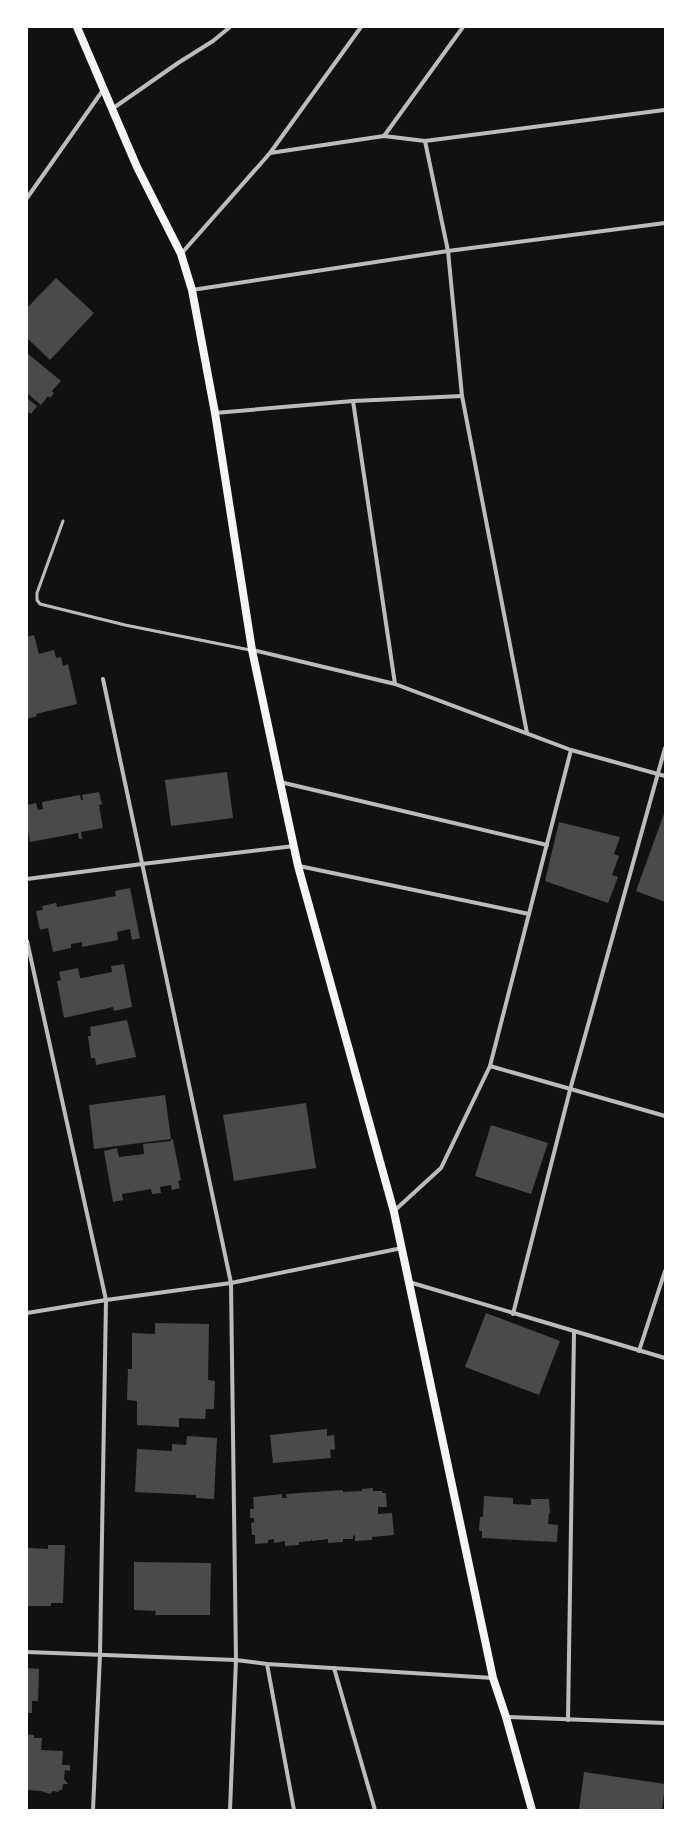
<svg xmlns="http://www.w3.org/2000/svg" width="692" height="1837" viewBox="0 0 692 1837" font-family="'Fira Sans',sans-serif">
<rect width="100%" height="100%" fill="#111"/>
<g fill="#4a4a4a">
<path d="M 56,278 L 94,313 L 50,360 L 27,338 L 27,308 Z"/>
<path d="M 27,353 L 61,381 L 52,391 L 54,393 L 50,398 L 48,396 L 41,405 L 27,393 Z"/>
<path d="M 27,398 L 37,406 L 31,414 L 27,411 Z"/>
<path d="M 34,635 L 39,654 L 54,650 L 56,658 L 61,657 L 63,666 L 68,664 L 77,704 L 36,714 L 37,716 L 27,719 L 27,637 Z"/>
<path d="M 227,772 L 233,818 L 171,826 L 165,780 Z"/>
<path d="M 99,792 L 102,804 L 99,805 L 103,828 L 81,832 L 82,839 L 79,839 L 78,833 L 30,842 L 27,826 L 27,805 L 36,803 L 38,810 L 43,809 L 42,802 L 80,795 L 81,800 L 83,800 L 82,795 Z"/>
<path d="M 665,811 L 665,902 L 636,891 Z"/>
<path d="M 559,822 L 620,837 L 614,854 L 619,856 L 612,875 L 618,877 L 608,903 L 545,881 Z"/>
<path d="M 130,888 L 140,938 L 132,940 L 130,929 L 117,932 L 118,940 L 82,947 L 82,942 L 71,944 L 71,948 L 53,952 L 48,928 L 40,930 L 36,911 L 43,910 L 42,906 L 56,903 L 57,907 L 116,896 L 115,891 Z"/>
<path d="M 124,964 L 132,1007 L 114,1011 L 113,1007 L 64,1018 L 57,981 L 61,980 L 59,972 L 78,968 L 80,978 L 82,978 L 112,972 L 111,966 Z"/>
<path d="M 127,1020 L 136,1057 L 96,1065 L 95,1058 L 91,1058 L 88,1036 L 91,1036 L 90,1027 Z"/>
<path d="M 165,1095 L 171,1139 L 94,1149 L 89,1105 Z"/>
<path d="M 306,1103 L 316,1168 L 234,1181 L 223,1115 Z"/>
<path d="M 491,1125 L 548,1143 L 531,1194 L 475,1176 Z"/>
<path d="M 171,1139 L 173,1140 L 181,1180 L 178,1181 L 180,1188 L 172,1190 L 171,1185 L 160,1187 L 161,1193 L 152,1194 L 151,1189 L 122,1194 L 123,1200 L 113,1202 L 104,1151 L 117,1148 L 119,1157 L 144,1154 L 143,1144 L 171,1141 Z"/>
<path d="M 486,1313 L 560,1341 L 539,1395 L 465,1367 Z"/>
<path d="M 155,1323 L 209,1324 L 208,1380 L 215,1381 L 214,1409 L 206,1409 L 205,1419 L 179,1418 L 179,1427 L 137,1425 L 137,1401 L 127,1400 L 128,1369 L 132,1369 L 132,1333 L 155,1334 Z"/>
<path d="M 327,1429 L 327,1436 L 334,1435 L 335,1449 L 330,1450 L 331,1458 L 273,1463 L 270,1435 Z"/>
<path d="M 187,1436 L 217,1438 L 214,1499 L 196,1498 L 196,1495 L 135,1492 L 137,1449 L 172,1451 L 172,1444 L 186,1445 Z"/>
<path d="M 373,1488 L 373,1491 L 382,1491 L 382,1493 L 386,1493 L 387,1507 L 378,1507 L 378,1514 L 392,1513 L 394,1535 L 372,1537 L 372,1540 L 355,1541 L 355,1535 L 353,1536 L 353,1539 L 343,1539 L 343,1542 L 328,1543 L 328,1539 L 312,1541 L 312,1538 L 311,1541 L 299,1542 L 299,1545 L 285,1546 L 285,1541 L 274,1543 L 274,1539 L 268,1540 L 268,1543 L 255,1544 L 255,1535 L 252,1535 L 251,1523 L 254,1522 L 254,1518 L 250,1518 L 250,1509 L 254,1509 L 253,1497 L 282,1494 L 282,1498 L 287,1498 L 286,1494 L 343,1490 L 343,1492 L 362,1491 L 362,1489 Z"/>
<path d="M 484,1496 L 513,1498 L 513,1504 L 531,1505 L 531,1499 L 549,1499 L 550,1513 L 549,1513 L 548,1524 L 558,1525 L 557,1542 L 482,1538 L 482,1531 L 479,1531 L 480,1517 L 483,1517 Z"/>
<path d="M 48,1545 L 65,1545 L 63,1603 L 51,1603 L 51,1606 L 27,1606 L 27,1548 L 48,1549 Z"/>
<path d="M 134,1562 L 211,1563 L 210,1615 L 155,1615 L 156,1611 L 134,1610 Z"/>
<path d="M 27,1668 L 39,1669 L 38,1701 L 32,1701 L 32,1713 L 27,1713 Z"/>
<path d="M 27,1734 L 34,1735 L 34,1738 L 42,1738 L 41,1750 L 63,1751 L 62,1765 L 70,1765 L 70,1771 L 65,1770 L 64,1779 L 68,1784 L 63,1784 L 62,1790 L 59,1790 L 59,1792 L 53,1791 L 50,1794 L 41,1791 L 27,1790 Z"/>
<path d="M 584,1772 L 665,1784 L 662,1810 L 579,1810 Z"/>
</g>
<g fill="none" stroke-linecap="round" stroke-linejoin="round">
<path stroke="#bcbcbc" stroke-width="3" d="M 63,521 L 37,593 L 37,600 L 40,604 L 125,625 L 250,650"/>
<g stroke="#bcbcbc" stroke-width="4">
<path d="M 112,109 L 178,63 L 213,41 L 230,27"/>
<path d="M 384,136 L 463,27"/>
<path d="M 425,141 L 448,251 L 462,396 L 527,733"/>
<path d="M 270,153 L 384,136 L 425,141 L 664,110"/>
<path d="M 27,198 L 103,90"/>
<path d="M 181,254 L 270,153 L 361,27"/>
<path d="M 192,290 L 448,251 L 665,223"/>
<path d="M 353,401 L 395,684"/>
<path d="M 215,413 L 353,401 L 462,396"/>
<path d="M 253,650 L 395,684 L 571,750 L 665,776"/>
<path d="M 103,679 L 231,1283 L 236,1660 L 230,1810"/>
<path d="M 280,782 L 547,845"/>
<path d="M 299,866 L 529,914"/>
<path d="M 27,879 L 142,864 L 294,846"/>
<path d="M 27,941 L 106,1300 L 100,1655 L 93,1810"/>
<path d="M 490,1066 L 665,1116"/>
<path d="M 394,1211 L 441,1168 L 490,1066 L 571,750"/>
<path d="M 409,1282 L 665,1358"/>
<path d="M 27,1313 L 106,1300 L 231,1283 L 402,1248"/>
<path d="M 513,1314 L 570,1090 L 665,748"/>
<path d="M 639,1351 L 665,1271"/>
<path d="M 27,1652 L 236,1660 L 267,1664 L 493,1678"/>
<path d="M 267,1664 L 294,1810"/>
<path d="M 334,1668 L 375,1810"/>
<path d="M 506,1717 L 665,1723"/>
<path d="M 568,1720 L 574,1332"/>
</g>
<path stroke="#f5f5f5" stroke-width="8" d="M 77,27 L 137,167 L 181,254 L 192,290 L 215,413 L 252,650 L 280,782 L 298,866 L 394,1212 L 493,1678 L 506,1717 L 532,1810"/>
</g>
<rect width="692" height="1837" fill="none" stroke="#ffffff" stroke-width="56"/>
</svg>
